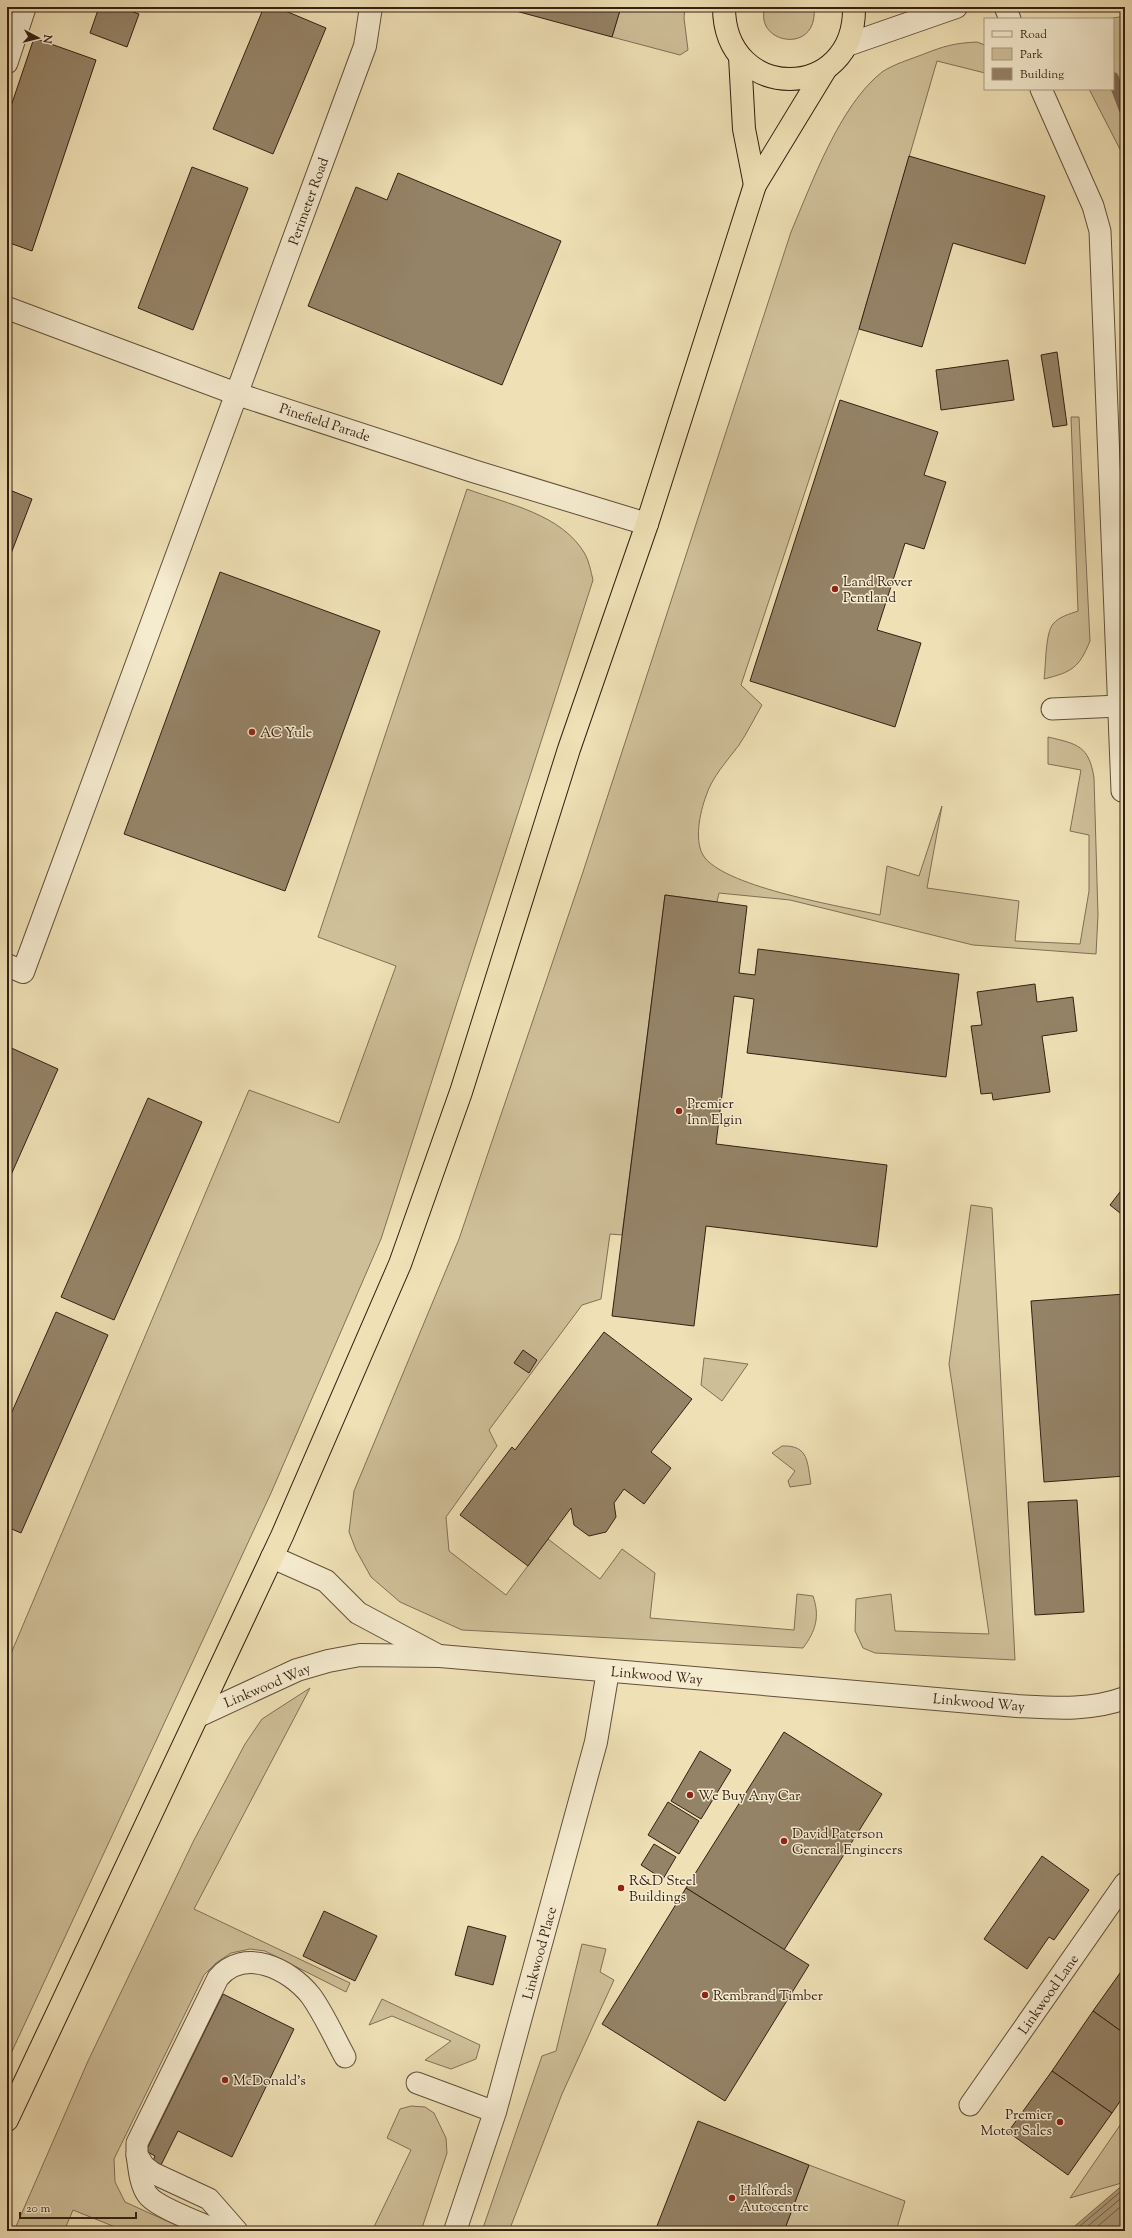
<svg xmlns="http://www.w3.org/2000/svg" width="1132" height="2238" viewBox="0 0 1132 2238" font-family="'Sorts Mill Goudy',serif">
<rect width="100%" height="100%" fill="#efe0b5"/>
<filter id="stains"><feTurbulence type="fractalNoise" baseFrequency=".005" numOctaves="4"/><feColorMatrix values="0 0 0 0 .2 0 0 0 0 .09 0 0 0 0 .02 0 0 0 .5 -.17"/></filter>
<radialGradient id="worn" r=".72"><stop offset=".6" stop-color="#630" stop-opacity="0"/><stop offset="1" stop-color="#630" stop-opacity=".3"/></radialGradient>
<g fill="#cfbf99" stroke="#826f56">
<path d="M 621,7 L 685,7 L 684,18 L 688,50 L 680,55 L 612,37 Z"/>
<path d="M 765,7 L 814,7 C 819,56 753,44 765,7 Z"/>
<path d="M 1125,16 L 1125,159 L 1089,89 L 1113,89 L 1113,19 L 1108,19 Z"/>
<path d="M 977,42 L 985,45 L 985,73 L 937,61 L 859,329 L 741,685 L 762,705 C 754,719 747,733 739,745 C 727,761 712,777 706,796 C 700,812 693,843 705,858 C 730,888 840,906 880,915 L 887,866 L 919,876 L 942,806 L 927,888 L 1019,901 L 1015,941 L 1080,944 L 1089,891 L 1089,835 L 1070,831 L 1081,770 L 1048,764 L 1048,737 C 1078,744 1089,746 1094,778 L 1098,915 L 1096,954 L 973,945 L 790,900 L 719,893 L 717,902 L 665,895 L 622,1235 L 610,1234 L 601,1299 L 582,1305 L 489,1430 L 497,1446 L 446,1517 L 449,1551 L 506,1595 L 548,1539 L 600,1579 L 622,1549 L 655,1573 L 650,1618 L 794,1630 L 797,1594 L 813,1596 C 820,1616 816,1631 803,1648 L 462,1630 L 400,1602 L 371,1577 L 356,1550 L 349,1532 L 354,1491 L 459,1239 L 582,875 L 791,232 C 812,183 839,106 882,72 C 894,64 911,59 924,54 C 944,46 955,43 977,42 Z"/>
<path d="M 1071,417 L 1079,417 L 1090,641 C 1079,668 1072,672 1044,679 C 1046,666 1045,634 1053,624 C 1060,616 1070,614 1078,611 Z"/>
<path d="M 467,489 C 507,504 562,514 585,554 C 589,561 591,572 593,580 L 381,1239 L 271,1493 L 7,2062 L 7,1663 L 249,1090 L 339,1123 L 396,966 L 318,937 Z"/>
<path d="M 971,1205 L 992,1208 L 1015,1660 L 875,1653 L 863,1648 L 855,1631 L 856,1599 L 891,1594 L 895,1631 L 989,1634 L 949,1364 Z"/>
<path d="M 704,1358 L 748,1364 L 722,1401 L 701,1385 Z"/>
<path d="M 782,1446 C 809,1445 807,1462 811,1484 L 790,1487 L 788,1481 L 795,1471 L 772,1453 Z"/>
<path d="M 310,1688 L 194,1909 L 350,1983 L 346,1992 L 265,1951 L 250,1949 L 231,1953 L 216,1963 L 204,1975 L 114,2159 L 115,2182 L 125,2202 L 189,2231 L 125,2231 L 73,2210 L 64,2231 L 14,2231 L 88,2061 L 194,1840 L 245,1744 L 262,1719 Z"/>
<path d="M 582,1944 L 606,1949 L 600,1972 L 614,1980 L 562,2094 L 509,2231 L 482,2231 L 542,2056 L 556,2051 Z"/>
<path d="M 382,1999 L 480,2045 L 476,2059 L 451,2069 L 425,2060 L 451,2041 L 392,2016 L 369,2025 Z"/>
<path d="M 411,2106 L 425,2107 L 434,2113 L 446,2138 L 447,2153 L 421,2231 L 372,2231 L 411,2150 L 387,2138 L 400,2109 Z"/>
<path d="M 1125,2118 L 1125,2182 L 1070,2198 Z"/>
<path d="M 809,2165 L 905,2201 L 896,2231 L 846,2231 L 828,2228 L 826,2231 L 784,2231 Z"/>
</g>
<path fill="#af9e7e" stroke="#7e6b53" d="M 1125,2183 L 1125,2231 L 1069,2231 Z"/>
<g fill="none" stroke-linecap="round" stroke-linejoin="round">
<g stroke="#725e48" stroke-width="1">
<path d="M 1074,2231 L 1125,2188"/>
<path d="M 1082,2231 L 1125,2195"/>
<path d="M 1092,2231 L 1125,2203"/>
</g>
<path stroke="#7e6b53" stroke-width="12" d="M 1113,78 L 1125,110"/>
</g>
<g fill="#958367" stroke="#341f12">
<path d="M 99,7 L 119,7 L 139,14 L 127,47 L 90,33 Z"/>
<path d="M 264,7 L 276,7 L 326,28 L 273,154 L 213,129 Z"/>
<path d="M 501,7 L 621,7 L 612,37 Z"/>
<path d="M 34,38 L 96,60 L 32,251 L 7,242 L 7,118 Z"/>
<path d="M 909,156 L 1045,196 L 1025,264 L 953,243 L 922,347 L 859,329 Z"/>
<path d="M 192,167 L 248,188 L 193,330 L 138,308 Z"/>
<path d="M 398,173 L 561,241 L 502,385 L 308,306 L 356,187 L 387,200 Z"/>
<path d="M 1057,352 L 1067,425 L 1053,427 L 1041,355 Z"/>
<path d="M 1008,360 L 1014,400 L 941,410 L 936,370 Z"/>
<path d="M 840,400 L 938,432 L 924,475 L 946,482 L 924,549 L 905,543 L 877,630 L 921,643 L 895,727 L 750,681 Z"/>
<path d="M 7,489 L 32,499 L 7,564 Z"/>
<path d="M 220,572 L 380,631 L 285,891 L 124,834 Z"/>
<path d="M 665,895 L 747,906 L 739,973 L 755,975 L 758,949 L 959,974 L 946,1077 L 747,1053 L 754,999 L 734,996 L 716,1144 L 887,1165 L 877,1247 L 706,1226 L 694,1326 L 612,1316 Z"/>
<path d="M 1121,938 L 1125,938 L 1125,991 L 1122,992 Z"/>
<path d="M 1035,984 L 1037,1002 L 1073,997 L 1077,1031 L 1042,1036 L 1050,1092 L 993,1100 L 992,1093 L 981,1094 L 971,1026 L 982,1025 L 977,992 Z"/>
<path d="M 7,1046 L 58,1069 L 7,1184 Z"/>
<path d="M 148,1098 L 202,1122 L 114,1320 L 61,1297 Z"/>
<path d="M 1123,1188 L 1125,1189 L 1125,1217 L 1110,1205 Z"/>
<path d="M 1125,1294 L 1125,1476 L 1044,1482 L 1031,1301 Z"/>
<path d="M 56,1312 L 108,1335 L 21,1533 L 7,1527 L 7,1423 Z"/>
<path d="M 604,1332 L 692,1399 L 651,1452 L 671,1468 L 644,1504 L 624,1489 L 614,1503 L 616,1517 L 606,1532 L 589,1536 L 574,1525 L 571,1508 L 528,1566 L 460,1515 L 512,1447 L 515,1450 Z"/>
<path d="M 523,1350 L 537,1360 L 529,1373 L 514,1363 Z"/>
<path d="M 1077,1500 L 1084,1612 L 1035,1615 L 1028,1502 Z"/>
<path d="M 784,1732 L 882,1794 L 784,1950 L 686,1888 Z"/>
<path d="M 700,1751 L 731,1770 L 701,1819 L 671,1801 Z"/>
<path d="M 668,1802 L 699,1821 L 679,1854 L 648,1835 Z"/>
<path d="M 654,1844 L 676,1857 L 663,1879 L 641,1865 Z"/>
<path d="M 1042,1856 L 1089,1890 L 1054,1940 L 1049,1937 L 1027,1969 L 984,1939 Z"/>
<path d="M 686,1888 L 809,1965 L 725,2101 L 602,2024 Z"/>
<path d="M 324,1911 L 377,1936 L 355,1981 L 303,1956 Z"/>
<path d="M 468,1926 L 506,1936 L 493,1985 L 455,1975 Z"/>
<path d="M 1125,1966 L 1125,2034 L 1093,2011 Z"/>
<path d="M 223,1994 L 294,2029 L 232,2157 L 178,2131 L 161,2165 L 153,2161 L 155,2156 L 146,2151 Z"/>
<path d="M 1093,2011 L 1125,2034 L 1125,2094 L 1112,2113 L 1052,2071 Z"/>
<path d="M 1052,2071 L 1112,2113 L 1068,2175 L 1008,2132 Z"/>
<path d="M 698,2121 L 809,2165 L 784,2231 L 655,2231 Z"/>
</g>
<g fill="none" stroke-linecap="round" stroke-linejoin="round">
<defs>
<g id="lane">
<path d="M 1005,7 L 1010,19"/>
<path d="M 7,63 L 25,8"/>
<path d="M 1041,89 L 1093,206 L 1100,231 L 1122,791"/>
<path d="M 1052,709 L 1119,706"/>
<path d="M 417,2083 L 495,2112"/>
<path d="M 970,2105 L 1125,1883"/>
<path d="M 137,2155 C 139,2168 140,2184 147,2194 C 155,2207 203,2224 219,2231"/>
<path d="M 237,2231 L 209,2199 L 153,2173 L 144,2166 L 137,2155 L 137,2143 L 218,1978 C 244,1947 289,1968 311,1996 C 324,2014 334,2037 345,2057"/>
</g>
<g id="street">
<path d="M 847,45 L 956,7"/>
<path d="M 7,308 L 237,394 L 473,471 L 647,524"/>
<path d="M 7,965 L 23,972 L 365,46 L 371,7"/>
<path d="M 272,1557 L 326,1581 L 358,1613 L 435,1654"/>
<path d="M 198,1716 L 297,1670 L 328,1661 L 360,1655 L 440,1656 L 1017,1706 C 1054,1708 1090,1711 1125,1698"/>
<path d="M 455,2231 L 495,2112 L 596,1742 L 608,1671"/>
</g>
<g id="highway">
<path d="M 724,7 C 724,103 856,103 854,7"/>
<path d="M 740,57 L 744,129 L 755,185"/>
<path d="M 7,2120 L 282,1536 L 400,1264 L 461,1092 L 569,749 L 647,524 L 755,185 L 825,70"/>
</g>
</defs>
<use href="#lane" stroke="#634f3b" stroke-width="23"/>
<use href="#street" stroke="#634f3b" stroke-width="24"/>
<use href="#highway" stroke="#341f12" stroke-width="24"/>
<use href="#lane" stroke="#f5ebcf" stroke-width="21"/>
<use href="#street" stroke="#f5ebcf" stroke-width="22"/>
<use href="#highway" stroke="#efe0b5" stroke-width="22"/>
</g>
<g fill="#8f2418" stroke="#f5ebcf" stroke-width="1.5">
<circle cx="835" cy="589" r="4"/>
<circle cx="252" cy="732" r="4"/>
<circle cx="679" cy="1111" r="4"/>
<circle cx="690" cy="1795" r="4"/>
<circle cx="784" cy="1841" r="4"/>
<circle cx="621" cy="1888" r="4"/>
<circle cx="705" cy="1995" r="4"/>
<circle cx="225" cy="2080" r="4"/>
<circle cx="1060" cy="2122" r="4"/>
<circle cx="732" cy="2198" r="4"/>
</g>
<g text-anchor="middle" stroke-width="3" stroke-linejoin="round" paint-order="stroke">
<g font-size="14" fill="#341f12" stroke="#f5ebcf">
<text transform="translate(308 201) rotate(-70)" y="5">Perimeter Road</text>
<text transform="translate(325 422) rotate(18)" y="5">Pinefield Parade</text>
<text transform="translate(657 1675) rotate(5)" y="5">Linkwood Way</text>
<text transform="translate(267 1685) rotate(-23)" y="5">Linkwood Way</text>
<text transform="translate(979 1702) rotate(5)" y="5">Linkwood Way</text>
<text transform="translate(539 1953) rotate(-75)" y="5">Linkwood Place</text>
<text transform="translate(1048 1994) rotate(-55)" y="5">Linkwood Lane</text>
</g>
<g font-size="14" fill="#341f12" stroke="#f5ebcf" text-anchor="start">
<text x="843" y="586">Land Rover<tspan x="843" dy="16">Pentland</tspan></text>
<text x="260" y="737">AC Yule</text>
<text x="687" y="1108">Premier<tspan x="687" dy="16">Inn Elgin</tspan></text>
<text x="698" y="1800">We Buy Any Car</text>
<text x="792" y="1838">David Paterson<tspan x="792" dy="16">General Engineers</tspan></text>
<text x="629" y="1885">R&amp;D Steel<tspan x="629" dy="16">Buildings</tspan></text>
<text x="713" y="2000">Rembrand Timber</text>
<text x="233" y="2085">McDonald's</text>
<text x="1052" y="2119" text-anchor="end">Premier<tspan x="1052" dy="16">Motor Sales</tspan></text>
<text x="740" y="2195">Halfords<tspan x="740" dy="16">Autocentre</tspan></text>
</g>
</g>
<rect width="1132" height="2238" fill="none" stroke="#efe0b5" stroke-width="24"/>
<rect x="8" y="8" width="1116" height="2222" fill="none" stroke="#341f12" stroke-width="2"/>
<rect x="12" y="12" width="1108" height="2214" fill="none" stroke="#341f12"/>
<rect x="984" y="18" width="130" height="72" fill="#f5ebcf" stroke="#a89983"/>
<rect x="992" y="31" width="20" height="6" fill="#f5ebcf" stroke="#a89983"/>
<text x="1020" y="38" font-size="12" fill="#341f12">Road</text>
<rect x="992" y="48" width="20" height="12" fill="#cfbf99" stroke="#a89983"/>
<text x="1020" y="58" font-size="12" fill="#341f12">Park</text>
<rect x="992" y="68" width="20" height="12" fill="#958367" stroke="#a89983"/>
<text x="1020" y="78" font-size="12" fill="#341f12">Building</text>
<g transform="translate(38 38) rotate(97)" stroke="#f5ebcf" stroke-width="3" paint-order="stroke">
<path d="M0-3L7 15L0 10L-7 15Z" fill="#341f12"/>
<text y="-6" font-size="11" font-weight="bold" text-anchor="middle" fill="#341f12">N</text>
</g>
<path d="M20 2212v6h116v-6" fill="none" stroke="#341f12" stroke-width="2"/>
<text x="26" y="2212" font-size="12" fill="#341f12" stroke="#f5ebcf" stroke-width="3" paint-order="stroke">20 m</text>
<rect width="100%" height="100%" filter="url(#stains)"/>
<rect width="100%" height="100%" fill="url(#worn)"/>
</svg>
